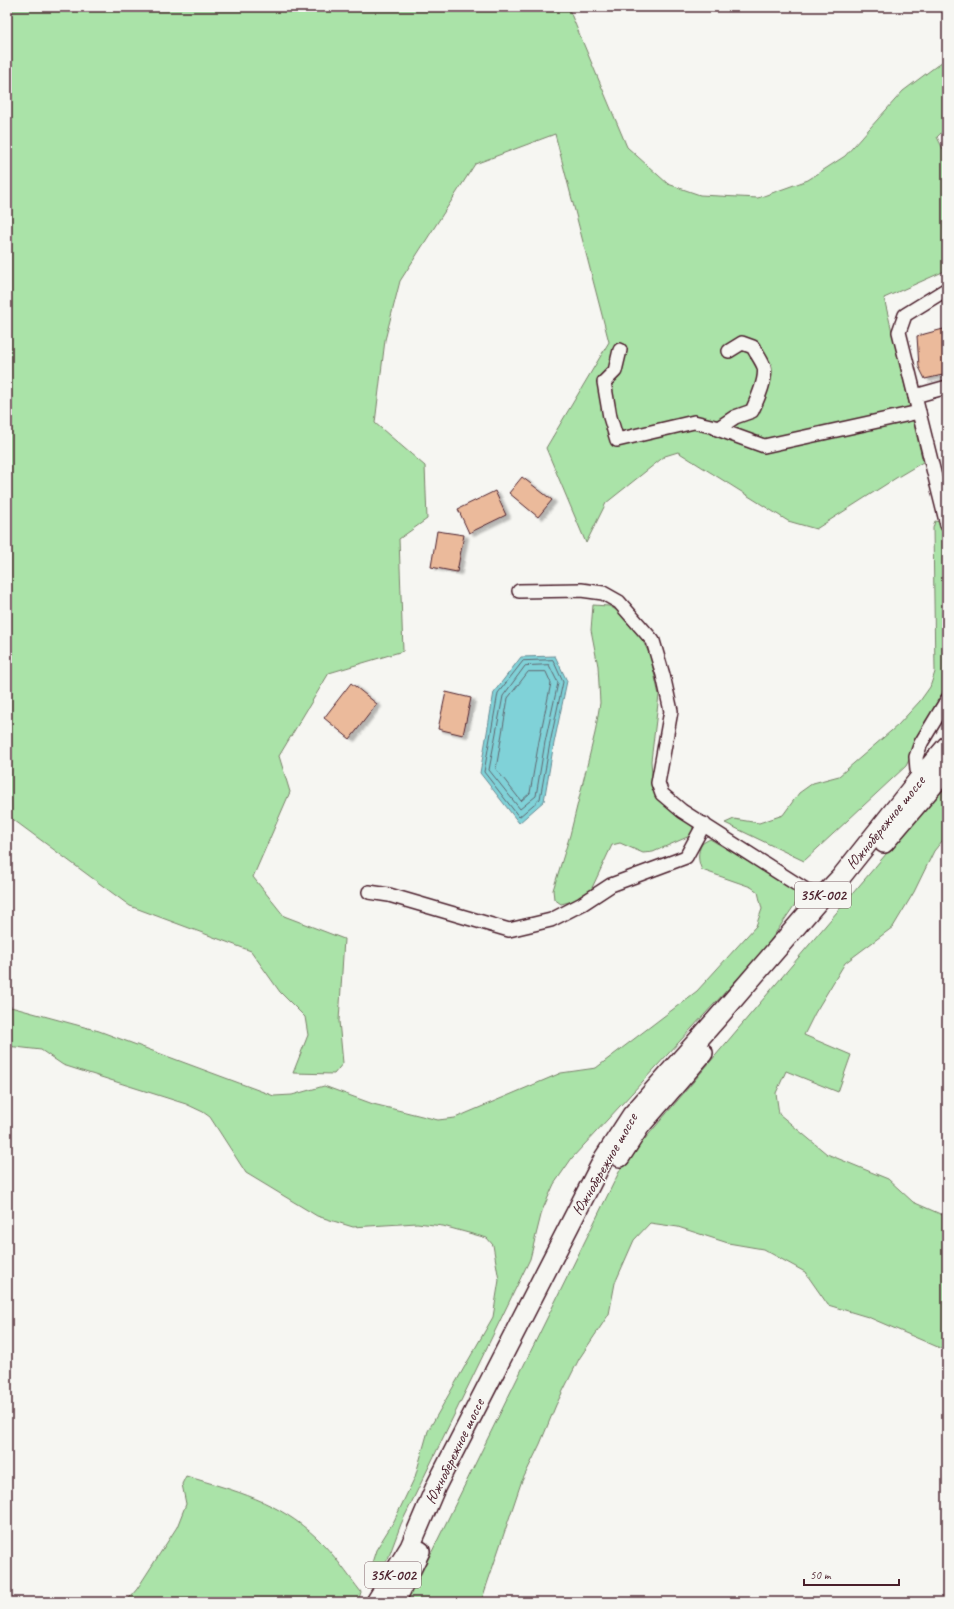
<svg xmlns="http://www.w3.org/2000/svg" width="954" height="1609" viewBox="0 0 954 1609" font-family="Caveat,sans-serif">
<defs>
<filter id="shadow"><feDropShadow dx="4.5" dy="2.5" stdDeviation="1" flood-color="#0004"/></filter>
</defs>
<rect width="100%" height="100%" fill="#f6f6f2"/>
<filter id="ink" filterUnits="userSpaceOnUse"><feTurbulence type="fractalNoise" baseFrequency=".025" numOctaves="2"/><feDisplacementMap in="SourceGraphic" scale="8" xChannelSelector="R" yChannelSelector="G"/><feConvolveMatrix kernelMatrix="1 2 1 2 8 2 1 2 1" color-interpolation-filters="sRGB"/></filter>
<g filter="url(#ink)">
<g fill="#aae3a8" stroke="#7a816a">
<path d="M 7,7 L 568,7 L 627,147 L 668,184 L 700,195 L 758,198 L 808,180 L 845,156 L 903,91 L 947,58 L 947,127 L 937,137 L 947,157 L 947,270 L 884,298 L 923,462 L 896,478 L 816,529 L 788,521 L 678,452 L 665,456 L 606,503 L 586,543 L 546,448 L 609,342 L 555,134 L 475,164 L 400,281 L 385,340 L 375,423 L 425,466 L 427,519 L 399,539 L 403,651 L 329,673 L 279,756 L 290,792 L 253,877 L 284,916 L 344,939 L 339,1021 L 343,1063 L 334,1074 L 293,1073 L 308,1035 L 305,1017 L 280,992 L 251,951 L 130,906 L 7,815 Z"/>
<path d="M 935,521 L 944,523 L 946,542 L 947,683 L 906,766 L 804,861 L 725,823 L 734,819 L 759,823 L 783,815 L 799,793 L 813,783 L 839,776 L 898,725 L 920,701 L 930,687 L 935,672 L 933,528 Z"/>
<path d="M 593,605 L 609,606 L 631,618 L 650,655 L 659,695 L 651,761 L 653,785 L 660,799 L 693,827 L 692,835 L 653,852 L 643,853 L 620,843 L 612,845 L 591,890 L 577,900 L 561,904 L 554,899 L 553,890 L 570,835 L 595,733 L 600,703 L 598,666 L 591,630 Z"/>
<path d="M 947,782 L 947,835 L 934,851 L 914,892 L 893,927 L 845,963 L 815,1013 L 804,1035 L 851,1055 L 838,1092 L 786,1071 L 776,1093 L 779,1114 L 827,1154 L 888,1179 L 913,1202 L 947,1217 L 947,1351 L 868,1317 L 828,1305 L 805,1272 L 763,1249 L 728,1243 L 678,1227 L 650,1223 L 634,1240 L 615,1283 L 609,1314 L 579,1359 L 556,1405 L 540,1444 L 521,1483 L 481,1602 L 402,1602 L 415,1586 L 622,1166 Z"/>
<path d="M 710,839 L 802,894 L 764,950 L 572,1158 L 554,1184 L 542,1211 L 530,1259 L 401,1524 L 388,1559 L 377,1573 L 370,1569 L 376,1550 L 394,1521 L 415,1477 L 428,1431 L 493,1317 L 499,1280 L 493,1245 L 487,1238 L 443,1226 L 417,1223 L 353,1227 L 317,1216 L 246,1173 L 210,1117 L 203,1112 L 186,1104 L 63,1065 L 41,1050 L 7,1046 L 7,1006 L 99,1031 L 274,1096 L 292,1095 L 324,1086 L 373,1104 L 438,1120 L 455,1118 L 561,1073 L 596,1068 L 697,991 L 756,926 L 762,909 L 758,892 L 751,887 L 702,870 C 698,862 697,852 702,844 C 704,842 708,840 710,839 Z"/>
<path d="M 186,1476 C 236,1491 278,1501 317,1538 C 334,1554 347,1574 361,1592 L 358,1602 L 126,1602 L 137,1589 L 177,1527 L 186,1504 L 182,1484 Z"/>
</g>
<path fill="#80d2d8" stroke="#6a8a93" d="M 555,656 L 567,681 L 554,743 L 544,801 L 519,823 L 480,773 L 494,692 L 521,657 Z"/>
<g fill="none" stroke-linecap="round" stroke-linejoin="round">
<g stroke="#606770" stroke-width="1">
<path d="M 553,660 L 563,682 L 550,743 L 540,799 L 519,817 L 484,772 L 498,693 L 523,661 Z"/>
<path d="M 549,665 L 558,683 L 545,742 L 536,796 L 520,809 L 489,770 L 503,696 L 525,666 Z"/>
<path d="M 546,672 L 551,683 L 539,741 L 530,793 L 521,801 L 496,769 L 508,698 L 528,672 Z"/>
</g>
</g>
<g fill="#ebba9b" stroke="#4a1f2b" filter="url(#shadow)">
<path d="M 947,328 L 947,374 L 925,379 L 919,367 L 917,336 Z"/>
<path d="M 522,477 L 552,500 L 538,517 L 509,493 Z"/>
<path d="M 495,491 L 506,515 L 469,533 L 458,509 Z"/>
<path d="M 437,531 L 464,535 L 457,572 L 431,567 Z"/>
<path d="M 351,683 L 377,704 L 350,739 L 324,718 Z"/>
<path d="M 446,692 L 471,698 L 463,735 L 438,729 Z"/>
</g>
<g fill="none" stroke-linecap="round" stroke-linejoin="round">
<defs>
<g id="minor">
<path d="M 947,289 L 905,315 L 899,332 L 947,525"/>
<path d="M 620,350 L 615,371 L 604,382 L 610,417 L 617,440 L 694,422 L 719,428"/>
<path d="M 729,351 L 742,343 L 753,347 C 756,353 762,361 764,367 C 767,379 757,400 752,411 L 735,417 L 717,429 L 764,446 L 919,412"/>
<path d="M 915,396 L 947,387"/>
<path d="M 519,591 L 581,590 L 603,593 L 619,602 L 653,641 L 663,675 L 671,711 L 658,783 L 662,794 L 682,811 L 820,899"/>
<path d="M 922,775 L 917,770 L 916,757 L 921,743 L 947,700"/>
<path d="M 369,892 L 389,895 L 509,930 L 551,920 L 582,904 L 611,885 L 686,857 L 704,824"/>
</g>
<g id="highway">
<path d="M 884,843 L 947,769"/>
<path d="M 620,1157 L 640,1126 L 703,1053"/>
<path d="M 376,1602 L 410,1547 L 436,1486 L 604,1158 L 632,1115 L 721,1014 L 820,899 L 841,877 L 922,775 L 947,746"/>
<path d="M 395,1602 L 420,1551"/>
</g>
</defs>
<use href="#minor" stroke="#4a1f2b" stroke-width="16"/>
<use href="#highway" stroke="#4a1f2b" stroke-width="22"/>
<use href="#minor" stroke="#f6f6f2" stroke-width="13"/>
<use href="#highway" stroke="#f6f6f2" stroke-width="19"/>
</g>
</g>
<g text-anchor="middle" stroke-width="3" stroke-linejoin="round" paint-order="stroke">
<g fill="#f6f6f2" stroke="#7e6067" stroke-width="1">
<rect x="795" y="882" width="56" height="26" rx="3"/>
<rect x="365" y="1562" width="56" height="26" rx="3"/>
</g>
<g font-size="15" font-weight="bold" fill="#4a1f2b">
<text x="823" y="900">35К-002</text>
<text x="393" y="1580">35К-002</text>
</g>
<g font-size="16" fill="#4a1f2b" stroke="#f6f6f2">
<text transform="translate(885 822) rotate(-51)" y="6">Южнобережное шоссе</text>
<text transform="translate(604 1164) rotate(-60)" y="6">Южнобережное шоссе</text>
<text transform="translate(454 1451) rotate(-64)" y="6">Южнобережное шоссе</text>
</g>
</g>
<rect width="954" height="1609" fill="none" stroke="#f6f6f2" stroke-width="24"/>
<rect x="12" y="12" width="930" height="1585" fill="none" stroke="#4a1f2b" stroke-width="1.5" filter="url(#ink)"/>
<path d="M804 1579v6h95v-6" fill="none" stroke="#4a1f2b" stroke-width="2"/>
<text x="810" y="1579" font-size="12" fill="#4a1f2b" stroke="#f6f6f2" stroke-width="3" paint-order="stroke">50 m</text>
</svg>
